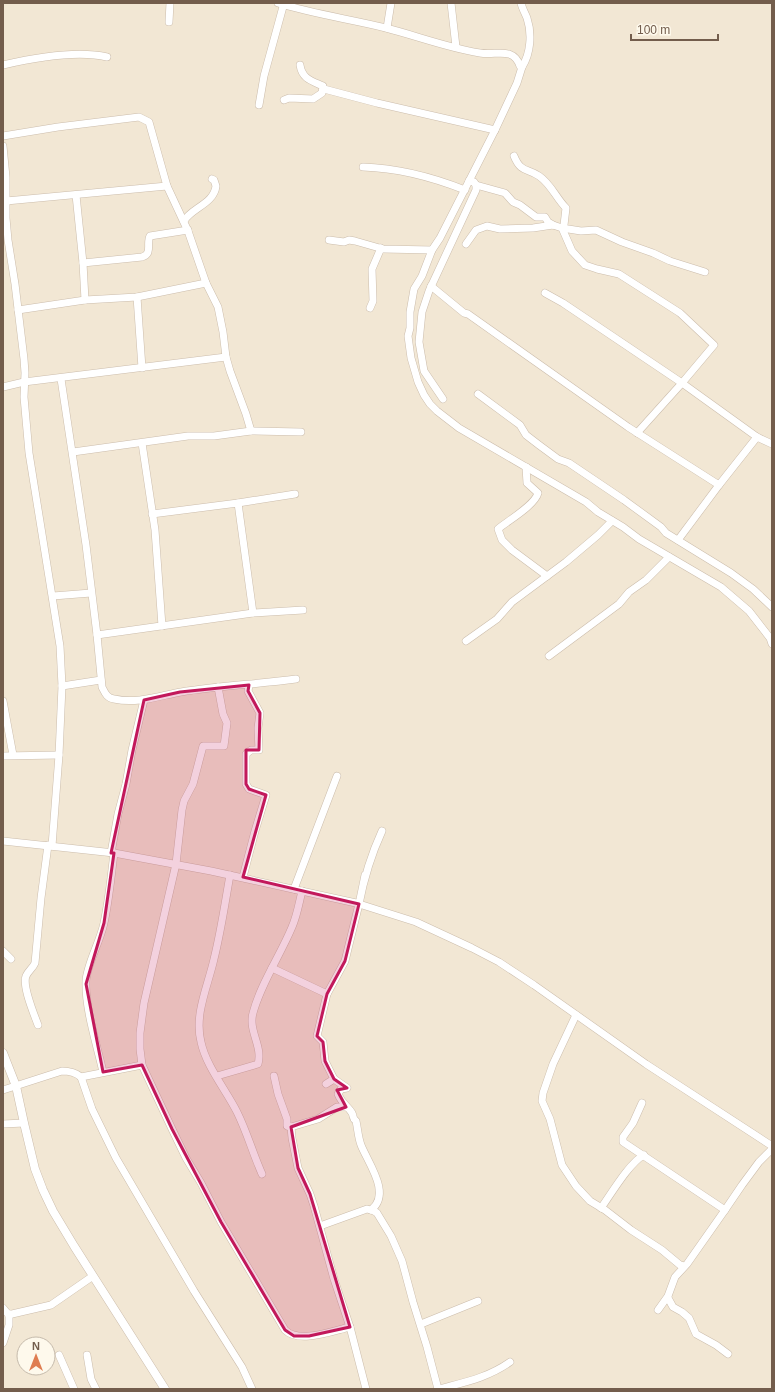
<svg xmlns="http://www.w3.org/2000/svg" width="775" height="1392" viewBox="0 0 775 1392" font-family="Arial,sans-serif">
<rect width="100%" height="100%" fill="#fbf5e6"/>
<path fill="#f2e7d4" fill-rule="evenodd" d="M 3,3 L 772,3 L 772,1389 L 3,1389 ZM 24,1344 L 48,1344 L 48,1368 L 24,1368 Z"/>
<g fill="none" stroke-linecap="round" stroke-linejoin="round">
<defs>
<g id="minor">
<path d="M 278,3 C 313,14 350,19 386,28 C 417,36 449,48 480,53 C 496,56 513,46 520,66 L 522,67 L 517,83 L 495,130 L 440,238 L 432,250 L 422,276 L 414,289 L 410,312 L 410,328 L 408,336 L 411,358 L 418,382 L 424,395 L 430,404 L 437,411 L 459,428 L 586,502 L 598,512 L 623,527 L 639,539 L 721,587 L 749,611 L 770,638 L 772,644"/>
<path d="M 451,3 L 456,47"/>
<path d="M 521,3 C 522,8 525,13 527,18 C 532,33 531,53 522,67"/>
<path d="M 169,22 L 170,3"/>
<path d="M 387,28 L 391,3"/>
<path d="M 3,65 C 33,58 77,50 107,57"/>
<path d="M 324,89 L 377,103 L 495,130"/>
<path d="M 284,100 L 289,98 L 313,99 L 322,93 L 323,86 C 312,81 302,79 300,65"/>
<path d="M 259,105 L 264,76 L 284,3"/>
<path d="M 3,136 L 58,127 L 139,117 L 149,122 L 167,186 L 188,231 L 206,283 L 218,307 L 223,332 L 226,357 L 230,371 L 246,414 L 251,431"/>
<path d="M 3,146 L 6,177 L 6,218 L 8,240 L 15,284 L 24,359 L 25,373 L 24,397 L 29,453 L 60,646 L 62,686 L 59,755 L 52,846"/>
<path d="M 514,156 C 521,173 527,168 539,176 C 551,184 556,198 566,208 L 564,225 L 562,228 L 581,231 L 596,230 L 622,242 L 653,253 L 670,261 L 705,272"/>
<path d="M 363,167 C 399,168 432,177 465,190"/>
<path d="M 476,185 L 505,193 L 513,202 L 520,205 L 536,217 L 545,217 L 548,222 L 553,225"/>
<path d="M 76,195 L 83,263 L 85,300"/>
<path d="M 6,201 L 167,186"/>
<path d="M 184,221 C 191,208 214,204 216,186 L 214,180 L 212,179"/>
<path d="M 329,240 L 344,242 L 349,240 L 355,241 L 383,249 L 432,250"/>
<path d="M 466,244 L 476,230 L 487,226 L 500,229 L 533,228 L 553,225 L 562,228 L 572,251 L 585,265 L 597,269 L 619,274 L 680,313 L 714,345 L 682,383 L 757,437 L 772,444"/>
<path d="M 83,263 L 142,257 C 153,254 146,243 150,236 L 188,230"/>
<path d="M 431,286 L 464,313 L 468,314 L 628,427 L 719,485 L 757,437"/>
<path d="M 545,293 L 563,303 L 682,383 L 637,433"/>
<path d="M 137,297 L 142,368"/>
<path d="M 370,308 L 373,301 L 372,269 L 381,248"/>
<path d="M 18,310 L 85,300 L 137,297 L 206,283"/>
<path d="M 61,379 L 86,545 L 97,635 L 102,687 C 105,693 107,698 114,699 C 137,704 159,696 181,692 C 219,686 258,684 296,679"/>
<path d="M 3,387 L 24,382 L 226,357"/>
<path d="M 478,394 L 520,425 L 526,435 L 539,445 L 558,459 L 569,463 L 624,500 L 661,527 L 666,533 L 731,573 L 753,589 L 772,607"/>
<path d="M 443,399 L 424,371 L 419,342 L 422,312 L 429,291 L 476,190 L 476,185 L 474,182 L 469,181"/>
<path d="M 142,443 L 155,530 L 162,626"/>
<path d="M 73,452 L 188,436 L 214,436 L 251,431 L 301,432"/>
<path d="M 526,467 L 527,483 L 538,493 C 535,505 509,520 498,529 L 502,540 L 512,550 L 547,576"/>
<path d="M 238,503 L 253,613"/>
<path d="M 152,514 L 238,503 L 295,494"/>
<path d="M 678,540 L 719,485"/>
<path d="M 53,596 L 91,593"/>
<path d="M 97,635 L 253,613 L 303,610"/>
<path d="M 466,641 L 497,619 L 512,602 L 566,562 L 598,535 L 612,521"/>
<path d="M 549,656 L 619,604 L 629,592 L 646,580 L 669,557"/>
<path d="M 62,686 L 101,680"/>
<path d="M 218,687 L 223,714 L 227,723 L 224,746 L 203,746 L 193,784 L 184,801 L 182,810 L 176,864 L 144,1003 L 140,1033 L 140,1049 L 142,1065 L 172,1129 L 186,1158 L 201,1183 L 221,1222 L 285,1330 C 299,1344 332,1331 350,1327"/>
<path d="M 3,701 L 13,755"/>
<path d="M 3,756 L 59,755"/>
<path d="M 3,841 L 114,853 L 211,871 L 356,903 L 416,922 L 472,948 L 499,962 L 534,985 L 646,1064 L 772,1146"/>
<path d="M 111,853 L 118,814 L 126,784 L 132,750 L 144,700"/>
<path d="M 230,875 C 225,903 221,931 214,959 C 208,986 194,1014 201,1042 C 206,1066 226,1090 237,1112 C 247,1132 253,1154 262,1174"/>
<path d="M 365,875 L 359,904 C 364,878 371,855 382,831"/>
<path d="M 243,877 L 255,831 L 266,795 L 249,789 L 246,784 L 246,754 L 251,750 L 259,750 L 258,728 L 260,713 L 248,691 L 249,685"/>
<path d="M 294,889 L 337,776"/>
<path d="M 3,951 L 11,959"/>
<path d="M 272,968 L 327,994"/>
<path d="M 576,1015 L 553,1064 L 543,1093 L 542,1101 L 550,1119 L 562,1165 L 576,1186 L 590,1201 L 605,1210 L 631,1230 L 662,1250 L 680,1265 L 684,1266"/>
<path d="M 38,1025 C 34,1014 22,986 26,976 C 28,971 33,968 35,963 L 41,898 L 48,845"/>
<path d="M 103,1072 C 97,1045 85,1009 86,981 C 87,964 100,942 104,923 C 109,900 111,877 114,853"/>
<path d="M 217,1076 L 258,1064 C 263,1046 248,1031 253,1013 C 261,983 280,956 292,927 C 297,916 299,903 302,891"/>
<path d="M 274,1076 L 278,1094 L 287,1119 L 287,1126 L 291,1127"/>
<path d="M 81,1077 L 142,1065"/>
<path d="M 334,1079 L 347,1088 L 341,1089 L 338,1094 C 342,1104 348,1106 352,1113 C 354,1117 352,1118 356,1121 C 358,1130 358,1137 361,1145 C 368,1163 392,1194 371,1210"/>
<path d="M 326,1084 L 334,1079 L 325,1061 L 323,1042 L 317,1036 L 327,994 L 345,961 L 359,904"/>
<path d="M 3,1090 L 62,1071 C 69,1071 75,1072 81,1077 L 92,1109 L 116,1158 L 194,1291 L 242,1367 L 252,1389"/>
<path d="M 642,1103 L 633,1123 L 623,1137 L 623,1142 L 725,1210"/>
<path d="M 346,1107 L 337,1107 L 318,1119 L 291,1127 L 292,1138 L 298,1168 L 310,1194 L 314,1206 L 334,1279 L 350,1327 L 366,1389"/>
<path d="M 3,1124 L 24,1123"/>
<path d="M 601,1208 C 611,1194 630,1162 644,1155"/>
<path d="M 320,1226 L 367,1209 L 374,1211 L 377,1213 L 391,1236 L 402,1261 L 413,1302 L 427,1347 L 438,1389"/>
<path d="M 668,1298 L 673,1307 L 682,1312 L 689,1318 L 696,1334 L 716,1345 L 728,1354"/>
<path d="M 3,1308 L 8,1314 L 12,1314 L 51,1305 L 93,1276"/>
<path d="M 658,1310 L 668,1296 L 675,1277 L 687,1264 L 725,1210 L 742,1185 L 759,1162 L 772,1149"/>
<path d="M 421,1324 L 478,1301"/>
<path d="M 3,1343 L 9,1325 L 9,1314"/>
<path d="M 59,1355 L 74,1389"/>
<path d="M 87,1355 L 91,1379 L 96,1389"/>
<path d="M 439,1389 C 465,1382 487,1378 510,1362"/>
</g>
<path id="tertiary" d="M 3,1053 L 16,1086 L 24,1123 L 35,1169 L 43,1190 L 53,1211 L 74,1246 L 165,1389"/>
</defs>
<use href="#minor" stroke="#ccbdac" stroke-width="8"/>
<use href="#tertiary" stroke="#ccbdac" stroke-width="9"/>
<use href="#minor" stroke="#fff" stroke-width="7"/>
<use href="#tertiary" stroke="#fff" stroke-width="8"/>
</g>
<path fill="#c2185b" fill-opacity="0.2" stroke="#c2185b" stroke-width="3" stroke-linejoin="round" d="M 249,685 L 248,691 L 260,713 L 259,750 L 246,750 L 246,784 L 249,789 L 266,795 L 243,877 L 359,904 L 345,961 L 327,994 L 317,1036 L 323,1042 L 325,1061 L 334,1079 L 347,1088 L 337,1090 L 346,1107 L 291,1127 L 298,1168 L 310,1194 L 350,1327 L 309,1336 L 294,1336 L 285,1330 L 221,1222 L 172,1129 L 142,1065 L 103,1072 L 86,984 L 104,923 L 114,853 L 111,853 L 144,700 L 180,692 Z"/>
<rect width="775" height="1392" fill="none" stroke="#735d4c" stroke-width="8"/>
<g transform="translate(36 1356)"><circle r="19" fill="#fef9ec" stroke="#c6bbac"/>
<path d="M0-3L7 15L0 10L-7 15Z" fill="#df7d51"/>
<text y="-6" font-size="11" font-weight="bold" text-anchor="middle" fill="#735d4c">N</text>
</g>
<path d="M631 34v6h87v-6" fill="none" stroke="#735d4c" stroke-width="2"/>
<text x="637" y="34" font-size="12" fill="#735d4c" stroke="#fef9ec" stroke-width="3" paint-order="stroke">100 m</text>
</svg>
